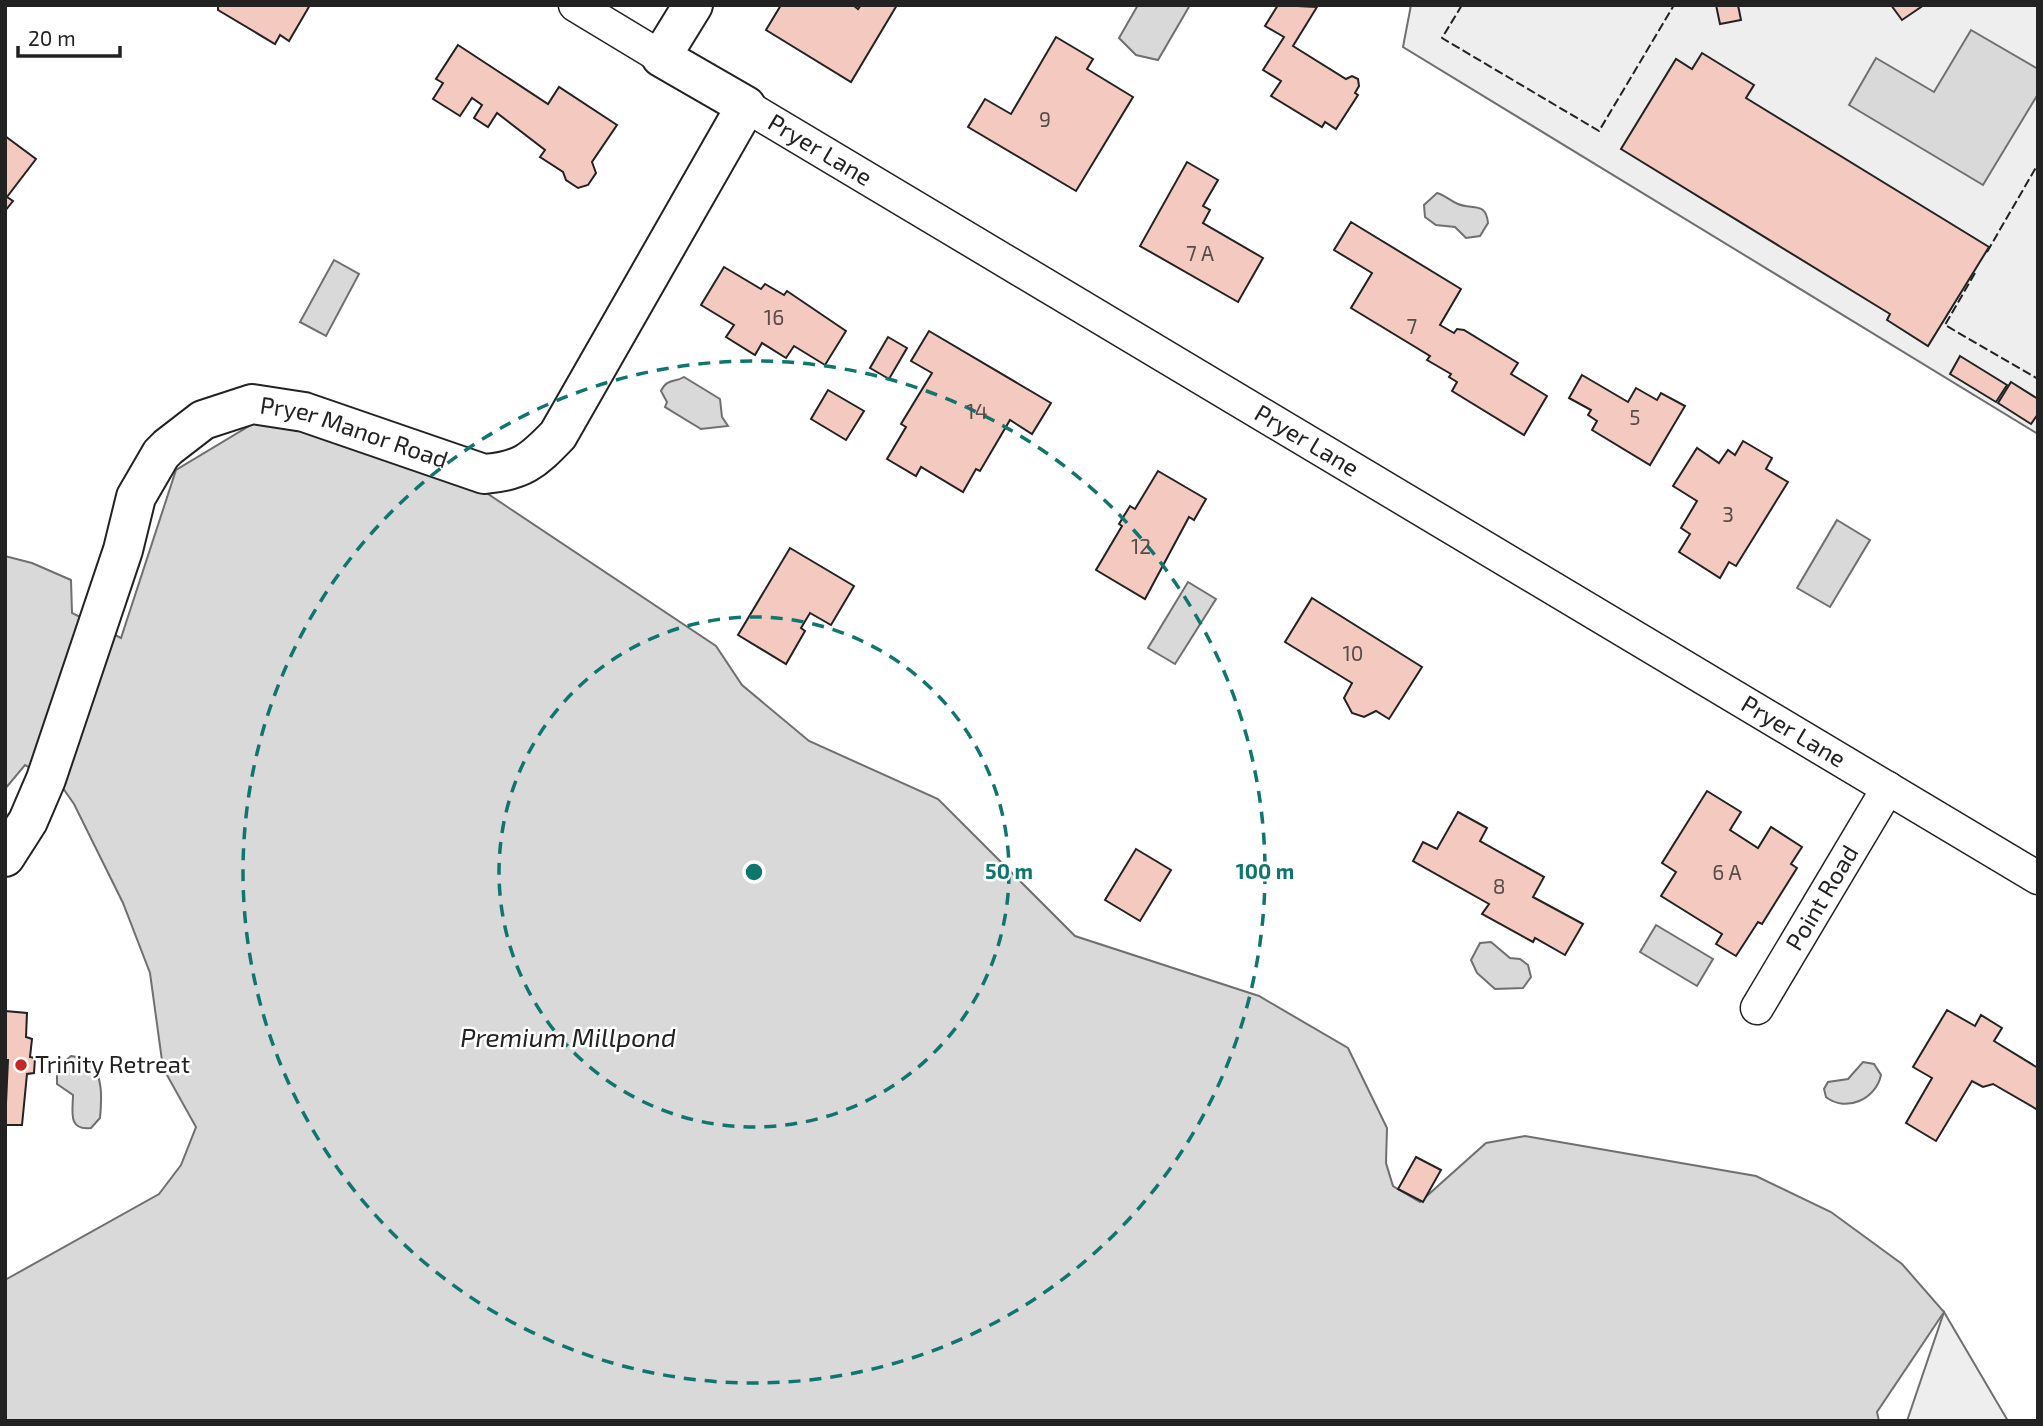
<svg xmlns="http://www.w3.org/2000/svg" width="2043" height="1426" viewBox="0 0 2043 1426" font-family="'Exo 2',sans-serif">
<rect width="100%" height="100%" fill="#fff"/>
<g fill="#eee" stroke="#6f6f6f" stroke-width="2">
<path d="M 1411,5 L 2038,5 L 2038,434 L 1403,47 Z"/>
<path d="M 1944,1312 L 2008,1421 L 1907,1421 Z"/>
</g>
<g fill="#d9d9d9" stroke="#6f6f6f" stroke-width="2">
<path d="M 1138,5 L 1190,5 L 1158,60 L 1136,55 L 1119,38 Z"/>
<path d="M 1971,30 L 2038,69 L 2038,94 L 1983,185 L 1849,105 L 1876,58 L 1934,92 Z"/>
<path d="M 1437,193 C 1445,195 1450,201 1458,204 C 1472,210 1486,201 1488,223 L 1480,236 L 1466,238 L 1455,227 L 1436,225 L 1425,217 L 1424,205 Z"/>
<path d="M 334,260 L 359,274 L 326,336 L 300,322 Z"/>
<path d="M 684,377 L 720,399 L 722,417 L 728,426 L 701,429 L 665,407 L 667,402 L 661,391 C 667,378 674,383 684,377 Z"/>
<path d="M 264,417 L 482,490 L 716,646 L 742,685 L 809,741 L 938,799 L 1075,936 L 1259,996 L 1348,1048 L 1387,1128 L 1386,1163 L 1393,1186 L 1420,1202 L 1486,1143 L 1525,1136 L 1756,1176 L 1831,1212 L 1902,1264 L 1944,1312 L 1877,1412 L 1879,1421 L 5,1421 L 5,1280 L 159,1194 L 181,1165 L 196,1127 L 163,1068 L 150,973 L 123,903 L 74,804 L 60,784 L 25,765 L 5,789 L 5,556 L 32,563 L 71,580 L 72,613 L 121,638 L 176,470 Z"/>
<path d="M 1837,520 L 1870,540 L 1830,607 L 1797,588 Z"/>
<path d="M 1188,582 L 1216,599 L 1175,664 L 1148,648 Z"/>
<path d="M 1656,925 L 1713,959 L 1697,986 L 1640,952 Z"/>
<path d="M 1491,942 L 1510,958 L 1520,959 L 1528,965 L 1531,977 L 1523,988 L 1495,989 L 1477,973 L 1471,960 L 1480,943 Z"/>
<path d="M 71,1056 L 89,1059 C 103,1076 102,1097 100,1118 L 91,1128 C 67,1131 73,1110 73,1095 L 57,1084 L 57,1068 Z"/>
<path d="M 1863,1062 L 1874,1064 L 1881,1075 C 1876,1099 1846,1113 1826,1097 L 1824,1089 L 1828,1082 L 1848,1079 Z"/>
</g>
<g fill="#f3c9c0" stroke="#222" stroke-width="2">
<path d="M 218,5 L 310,5 L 289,41 L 280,35 L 275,44 L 218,10 Z"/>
<path d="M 781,5 L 853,5 L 858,9 L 861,5 L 897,5 L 851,82 L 766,30 Z"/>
<path d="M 1278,5 L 1317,7 L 1293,46 L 1346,79 L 1352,76 L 1358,79 L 1359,86 L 1355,93 L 1358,95 L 1336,129 L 1325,122 L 1322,127 L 1271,96 L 1281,81 L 1263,70 L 1284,37 L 1265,26 Z"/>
<path d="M 1716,5 L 1738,5 L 1741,20 L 1720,24 Z"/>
<path d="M 1891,5 L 1924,5 L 1902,20 Z"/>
<path d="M 1056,37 L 1093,59 L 1087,69 L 1133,97 L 1076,191 L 968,127 L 985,99 L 1011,114 Z"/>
<path d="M 458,45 L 548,104 L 559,87 L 617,125 L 592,162 L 596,173 L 588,185 L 578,188 L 566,180 L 563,172 L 540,157 L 545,150 L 497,113 L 488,127 L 474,118 L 482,105 L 472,98 L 460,116 L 433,99 L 443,83 L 436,79 Z"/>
<path d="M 1702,53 L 1754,85 L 1746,98 L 1989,247 L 1928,346 L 1887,320 L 1890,314 L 1621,149 L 1676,59 L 1692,69 Z"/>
<path d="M 5,136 L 36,159 L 7,197 L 13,201 L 5,211 Z"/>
<path d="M 1187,162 L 1218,180 L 1203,206 L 1210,210 L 1203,223 L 1263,258 L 1238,302 L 1140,246 Z"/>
<path d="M 1351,222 L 1461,289 L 1440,325 L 1454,333 L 1457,329 L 1464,330 L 1518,363 L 1511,374 L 1547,396 L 1524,435 L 1452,391 L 1457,382 L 1449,377 L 1451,374 L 1427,360 L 1430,356 L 1351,308 L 1372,273 L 1334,250 Z"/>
<path d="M 724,267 L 761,289 L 765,284 L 784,295 L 787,291 L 846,331 L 825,365 L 794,346 L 786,358 L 762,343 L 755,355 L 726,337 L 734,325 L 701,305 Z"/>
<path d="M 929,331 L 1051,403 L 1032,434 L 1010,420 L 980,471 L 976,469 L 963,492 L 921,467 L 916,476 L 887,459 L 906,427 L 901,424 L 932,373 L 911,361 Z"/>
<path d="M 888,337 L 907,348 L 889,379 L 870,368 Z"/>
<path d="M 1960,356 L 2007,385 L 1996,402 L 1950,374 Z"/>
<path d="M 1582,375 L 1628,402 L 1636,388 L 1657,400 L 1661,393 L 1685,406 L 1650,465 L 1592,430 L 1597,421 L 1588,415 L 1591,410 L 1569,398 Z"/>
<path d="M 2011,382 L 2038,399 L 2038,414 L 2031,424 L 1998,403 Z"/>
<path d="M 828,390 L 864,411 L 846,440 L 811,419 Z"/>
<path d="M 1743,441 L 1772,458 L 1766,469 L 1788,482 L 1736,566 L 1729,562 L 1720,578 L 1679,552 L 1690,534 L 1681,528 L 1697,501 L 1673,486 L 1697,448 L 1719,463 L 1728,450 L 1735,455 Z"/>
<path d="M 1158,471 L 1206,499 L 1194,520 L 1189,517 L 1145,599 L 1096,570 L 1122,526 L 1119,524 L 1130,506 L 1135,509 Z"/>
<path d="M 790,548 L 854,586 L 831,625 L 810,613 L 801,628 L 805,631 L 786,664 L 738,635 Z"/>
<path d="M 1312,598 L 1422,667 L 1389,719 L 1376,711 L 1364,717 L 1352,713 L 1344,698 L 1352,683 L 1285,642 Z"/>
<path d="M 1707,791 L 1741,812 L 1730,830 L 1758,848 L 1771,827 L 1802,847 L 1791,864 L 1797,868 L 1762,924 L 1758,922 L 1736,956 L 1716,944 L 1722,934 L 1661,896 L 1676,872 L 1662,863 Z"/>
<path d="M 1458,812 L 1487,828 L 1480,841 L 1544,877 L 1533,897 L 1583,924 L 1565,955 L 1535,938 L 1533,942 L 1482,914 L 1489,904 L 1413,861 L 1423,842 L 1437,849 Z"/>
<path d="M 1136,849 L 1171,870 L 1140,921 L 1105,900 Z"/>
<path d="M 1947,1010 L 1975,1026 L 1981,1015 L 2002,1028 L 1994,1041 L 2038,1068 L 2038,1110 L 1993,1084 L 1983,1087 L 1972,1081 L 1936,1141 L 1906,1123 L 1932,1078 L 1913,1067 Z"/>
<path d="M 5,1011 L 27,1013 L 26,1037 L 32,1039 L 30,1057 L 35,1058 L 34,1073 L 27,1074 L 22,1125 L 5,1125 L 8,1060 L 5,1060 Z"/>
<path d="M 1416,1157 L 1441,1170 L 1423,1202 L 1398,1189 Z"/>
</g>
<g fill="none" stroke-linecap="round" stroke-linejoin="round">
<defs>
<g id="street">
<path d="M 575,5 L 661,57"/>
<path id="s1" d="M 746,106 L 2038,878"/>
<path id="s2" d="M 1757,1008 L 1888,788"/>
</g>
<g id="secondary">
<path id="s3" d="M 5,857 L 28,821 L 46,779 L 123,550 L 136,497 L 161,454 L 168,447 L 203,420 L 252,404 L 304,412 L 484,474 C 522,471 533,461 558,435 L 746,106 L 661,57 L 693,5"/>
</g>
</defs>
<use href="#street" stroke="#222" stroke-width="35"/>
<use href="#secondary" stroke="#222" stroke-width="42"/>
<use href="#street" stroke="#fff" stroke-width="32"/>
<use href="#secondary" stroke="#fff" stroke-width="38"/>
<g stroke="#222" stroke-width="2" stroke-dasharray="9 3.5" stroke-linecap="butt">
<path d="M 1462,5 L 1442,38 L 1599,131 L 1674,5"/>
<path d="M 1987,252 L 2038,164"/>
<path d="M 1975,273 L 1945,325 L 2038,379"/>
</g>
</g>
<g fill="none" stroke="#0f766e" stroke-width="3.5" stroke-dasharray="12 9">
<circle cx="754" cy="872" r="255"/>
<circle cx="754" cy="872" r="511"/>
</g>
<circle fill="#c62828" stroke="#fff" stroke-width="2.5" cx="21" cy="1065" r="7"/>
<g text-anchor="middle" stroke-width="5" stroke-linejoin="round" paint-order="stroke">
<g font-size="21" fill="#564c4a">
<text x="1045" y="127">9</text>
<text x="1200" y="261">7 A</text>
<text x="774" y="325">16</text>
<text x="1412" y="334">7</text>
<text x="977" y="419">14</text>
<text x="1635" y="425">5</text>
<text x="1728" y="522">3</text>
<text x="1141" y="554">12</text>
<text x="1353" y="661">10</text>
<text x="1727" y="880">6 A</text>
<text x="1499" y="894">8</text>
</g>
<g font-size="24" fill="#222" stroke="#fff">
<text dy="8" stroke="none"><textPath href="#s1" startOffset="86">Pryer Lane</textPath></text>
<text dy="8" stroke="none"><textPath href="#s3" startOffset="646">Pryer Manor Road</textPath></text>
<text dy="8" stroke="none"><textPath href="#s1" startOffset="653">Pryer Lane</textPath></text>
<text dy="8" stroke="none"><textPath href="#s1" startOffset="1220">Pryer Lane</textPath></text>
<text dy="8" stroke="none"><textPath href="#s2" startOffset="128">Point Road</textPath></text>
</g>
<g font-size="24" fill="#222" stroke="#fff" text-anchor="start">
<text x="35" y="1073">Trinity Retreat</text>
</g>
<g font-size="26" font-style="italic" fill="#222" stroke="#fff">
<text x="568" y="1047">Premium Millpond</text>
</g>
</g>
<circle cx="754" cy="872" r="10" fill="#0f766e" stroke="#fff" stroke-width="3.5"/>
<g font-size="21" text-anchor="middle" font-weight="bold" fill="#0f766e" stroke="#fff" stroke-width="5" stroke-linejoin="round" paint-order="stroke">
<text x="1009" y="879">50 m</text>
<text x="1265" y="879">100 m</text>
</g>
<rect width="2043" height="1426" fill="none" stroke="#222222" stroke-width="14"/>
<path d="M18 46v10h102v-10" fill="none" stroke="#222222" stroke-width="3.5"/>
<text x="28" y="46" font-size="21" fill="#222222" stroke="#ffffff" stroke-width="5" paint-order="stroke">20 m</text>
</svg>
